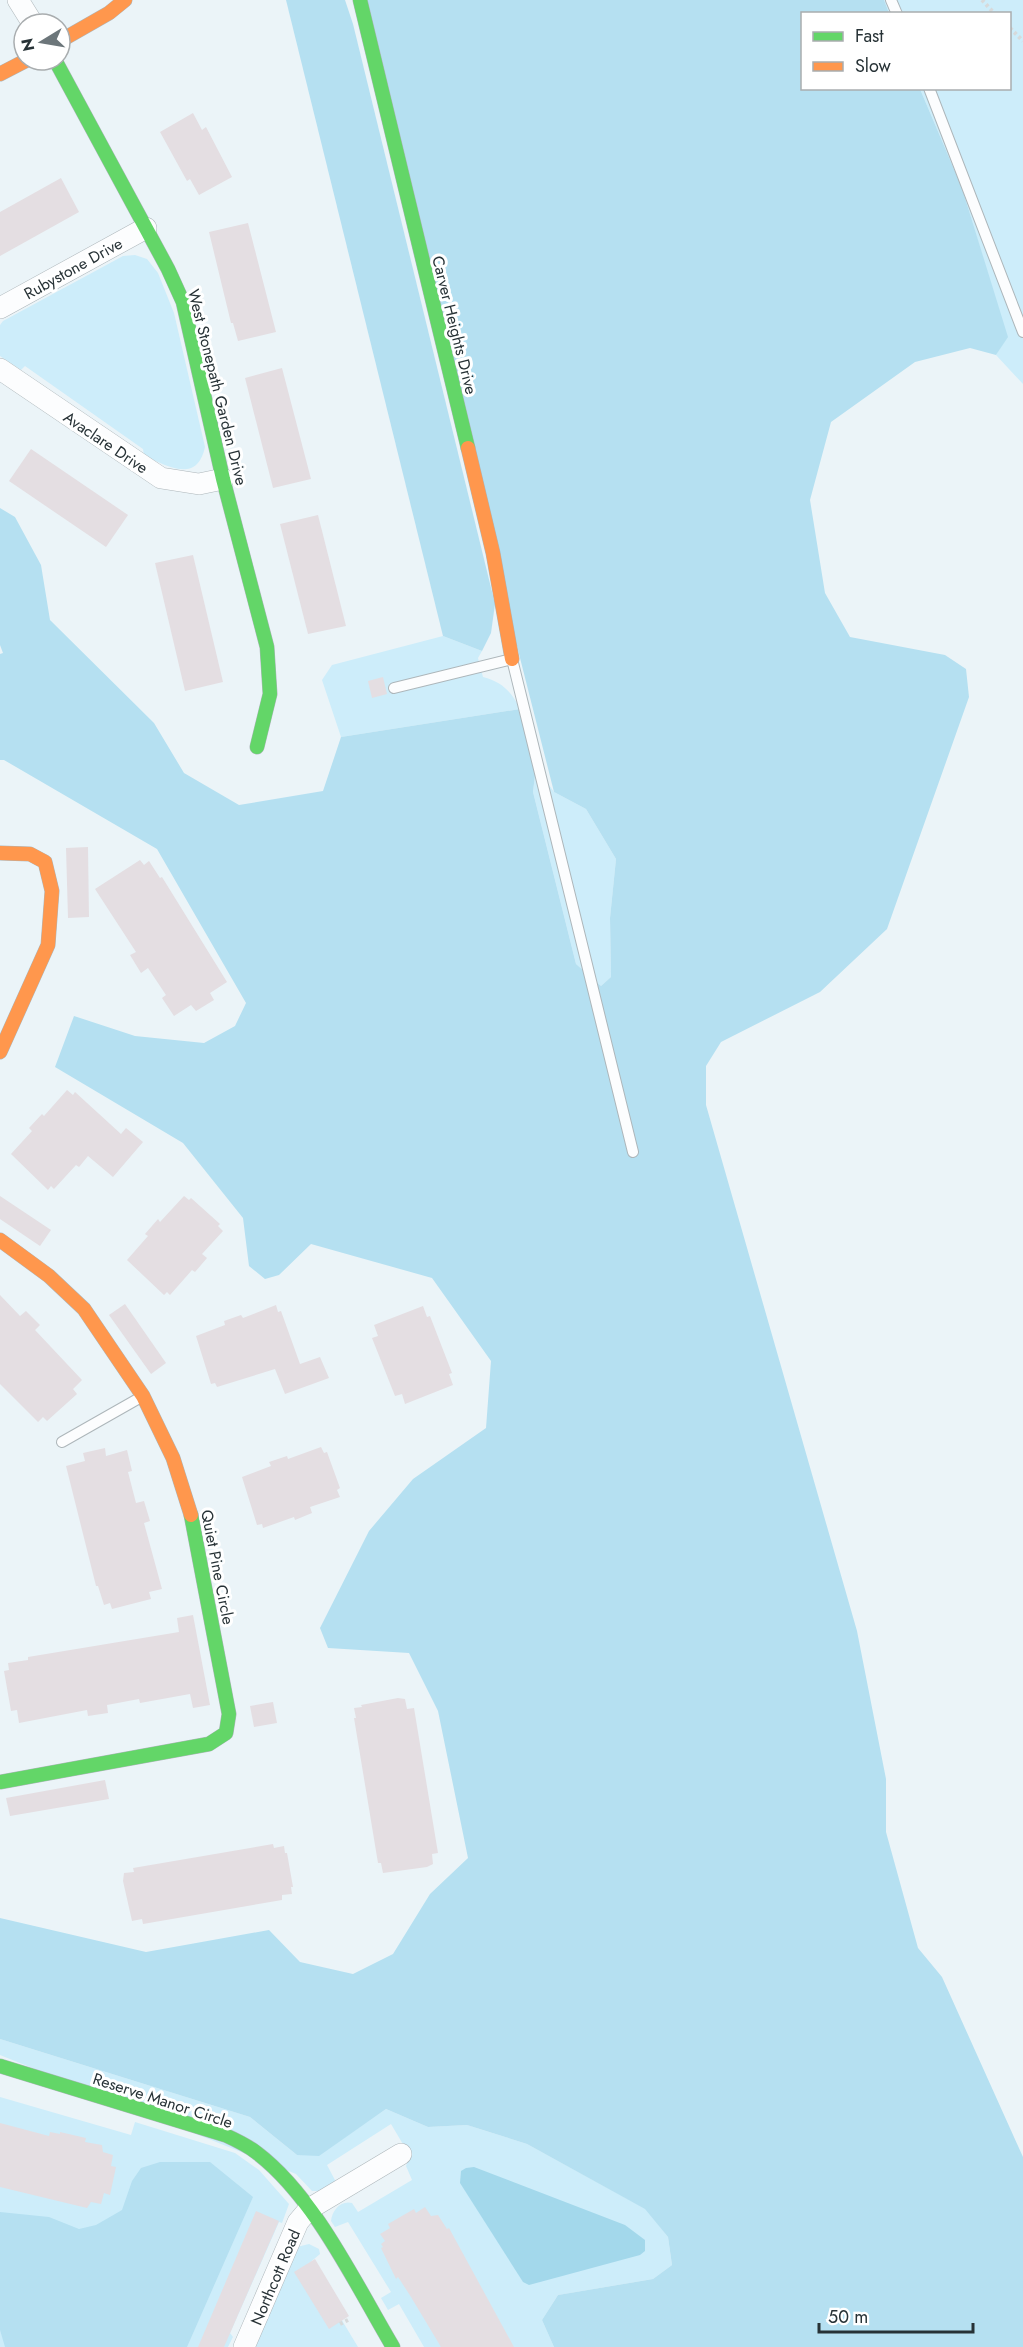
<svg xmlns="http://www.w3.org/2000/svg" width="1023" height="2347" viewBox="0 0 1023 2347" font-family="Jost,sans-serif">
<rect width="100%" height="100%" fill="#ebf4f8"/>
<g fill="#cdedfa">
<path d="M 884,0 L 1023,0 L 1023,384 L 996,355 L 1007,337 L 962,188 L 920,89 L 1010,88 L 1010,14 L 889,13 Z"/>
<path d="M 135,255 L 147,259 L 158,273 L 174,313 L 205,447 C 197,484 168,466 144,456 L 143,449 L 25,366 L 21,370 L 0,356 L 0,325 L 3,321 L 123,256 Z"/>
<path d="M 443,636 L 482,651 L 478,658 L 483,677 C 502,682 511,691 520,709 L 341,737 L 322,680 L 332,665 Z"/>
<path d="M 536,767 L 554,792 L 586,809 L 616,859 L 610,918 L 611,977 L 601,986 L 576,964 L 533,792 Z"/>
<path d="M 0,2039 L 250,2117 L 297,2155 L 319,2155 L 386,2109 L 428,2127 L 467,2125 L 527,2144 L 646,2209 L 668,2237 L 672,2265 L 653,2279 L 558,2295 L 542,2320 L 554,2347 L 424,2347 L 399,2304 L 388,2310 L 381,2298 L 391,2292 L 348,2222 L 335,2227 L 331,2221 C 332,2210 341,2200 352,2203 L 358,2212 L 412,2180 L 406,2166 L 410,2156 L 391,2124 L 327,2165 L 336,2182 L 319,2191 L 312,2191 L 296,2174 L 0,2055 Z"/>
<path d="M 0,2097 L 131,2135 L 135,2122 L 235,2153 L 259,2170 L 289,2204 L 282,2223 L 279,2222 L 230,2333 L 233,2337 L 228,2347 L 0,2347 Z"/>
<path d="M 309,2244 L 319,2249 L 320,2254 L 308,2264 L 358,2347 L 254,2347 L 297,2247 Z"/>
</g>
<g fill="#b5e0f1">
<path d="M 286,0 L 345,0 L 353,24 L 495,604 L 491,633 L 482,651 L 443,636 Z"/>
<path d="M 363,0 L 884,0 L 889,13 L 802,14 L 802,88 L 920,89 L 962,188 L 1008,337 L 996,355 L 970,348 L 915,362 L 831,422 L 810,500 L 825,593 L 850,637 L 945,655 L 966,669 L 969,697 L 887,929 L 820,992 L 721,1042 L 706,1066 L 706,1105 L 857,1631 L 886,1779 L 886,1832 L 918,1948 L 942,1977 L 1023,2157 L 1023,2347 L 554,2347 L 542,2320 L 558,2295 L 653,2279 L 672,2265 L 668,2237 L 645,2209 L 527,2144 L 467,2125 L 428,2127 L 386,2109 L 319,2156 L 297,2155 L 250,2117 L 0,2039 L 0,1918 L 146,1952 L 269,1930 L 300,1962 L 353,1974 L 393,1954 L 430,1894 L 468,1858 L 438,1711 L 409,1653 L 328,1648 L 320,1628 L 369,1531 L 413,1479 L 486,1428 L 491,1361 L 432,1278 L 311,1244 L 279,1275 L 265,1279 L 249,1266 L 243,1218 L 183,1143 L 55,1067 L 74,1016 L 135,1036 L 204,1043 L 235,1026 L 246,1003 L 157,849 L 4,760 L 0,760 L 0,654 L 3,653 L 0,645 L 0,508 L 15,517 L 41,565 L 50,620 L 154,723 L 184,773 L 239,805 L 323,791 L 341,737 L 520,709 L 536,767 L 533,792 L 576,964 L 601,986 L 611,977 L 610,918 L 616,859 L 586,809 L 554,792 L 519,654 Z"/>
<path d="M 160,2162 L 210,2162 L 253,2197 L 187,2347 L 5,2347 L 0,2330 L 0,2212 L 49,2217 L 79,2229 L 96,2225 L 122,2210 L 132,2181 L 141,2168 Z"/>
</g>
<path fill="#a3d8eb" d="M 474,2167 L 625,2225 L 645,2240 L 645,2251 L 640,2255 L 529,2285 L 523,2282 L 460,2183 L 461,2171 L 466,2168 Z"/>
<g fill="#e4dee2">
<path d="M 193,113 L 202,130 L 206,127 L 232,177 L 199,195 L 190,179 L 187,181 L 160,132 Z"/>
<path d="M 61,178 L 79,212 L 0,256 L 0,212 Z"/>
<path d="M 248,223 L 276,332 L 238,341 L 233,323 L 231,323 L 209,232 Z"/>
<path d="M 282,368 L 311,479 L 273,488 L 245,378 Z"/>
<path d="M 31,449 L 128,515 L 106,547 L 9,481 Z"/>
<path d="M 318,515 L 346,626 L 308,634 L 280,524 Z"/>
<path d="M 193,555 L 223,682 L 185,691 L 155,563 Z"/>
<path d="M 383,677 L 387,694 L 372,698 L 368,681 Z"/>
<path d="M 88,847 L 89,917 L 68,918 L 66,848 Z"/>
<path d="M 140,860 L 144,865 L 149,861 L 160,878 L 162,877 L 227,982 L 210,993 L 214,1000 L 196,1011 L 191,1005 L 174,1016 L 162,998 L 166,995 L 148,968 L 141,973 L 130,955 L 136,952 L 95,889 Z"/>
<path d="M 67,1090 L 73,1095 L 75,1092 L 121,1134 L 126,1128 L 143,1142 L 113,1177 L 88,1156 L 79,1167 L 76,1165 L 54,1189 L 51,1186 L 48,1190 L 11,1154 L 32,1131 L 29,1128 L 42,1114 L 44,1116 Z"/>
<path d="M 0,1196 L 51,1230 L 40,1246 L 0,1219 Z"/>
<path d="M 184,1196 L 189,1200 L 191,1198 L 220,1224 L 218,1226 L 223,1231 L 202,1254 L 207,1258 L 195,1272 L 192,1270 L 170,1295 L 167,1292 L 164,1295 L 127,1260 L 148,1236 L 145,1234 L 158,1219 L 160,1222 Z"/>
<path d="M 0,1295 L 20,1316 L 26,1311 L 40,1325 L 35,1330 L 82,1380 L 73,1389 L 77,1394 L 47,1421 L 43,1417 L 38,1422 L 0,1384 Z"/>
<path d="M 125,1304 L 166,1363 L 151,1374 L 109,1315 Z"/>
<path d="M 276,1305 L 278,1312 L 281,1311 L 300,1364 L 320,1357 L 329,1378 L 285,1394 L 275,1369 L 217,1387 L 215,1383 L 211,1384 L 196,1336 L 225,1325 L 224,1321 L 241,1315 L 243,1318 Z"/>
<path d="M 423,1306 L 427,1317 L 430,1316 L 452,1373 L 449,1374 L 453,1385 L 405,1404 L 402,1394 L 395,1396 L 372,1338 L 378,1336 L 374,1325 Z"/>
<path d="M 321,1447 L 324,1453 L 327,1452 L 340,1488 L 337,1490 L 340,1497 L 310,1507 L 312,1513 L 295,1520 L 294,1517 L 263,1528 L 262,1524 L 257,1525 L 242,1477 L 271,1466 L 269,1462 L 287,1456 L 288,1459 Z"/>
<path d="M 105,1448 L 106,1456 L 127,1450 L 132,1471 L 128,1472 L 136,1503 L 144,1501 L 150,1521 L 144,1523 L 162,1589 L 149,1592 L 151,1599 L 112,1609 L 110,1603 L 104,1605 L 98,1586 L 96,1586 L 66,1466 L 85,1461 L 83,1453 Z"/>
<path d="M 193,1615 L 210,1705 L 193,1708 L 190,1694 L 140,1703 L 139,1699 L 107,1705 L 108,1713 L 88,1716 L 87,1710 L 19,1723 L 17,1710 L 11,1711 L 4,1671 L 9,1670 L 8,1663 L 28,1660 L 28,1657 L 179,1632 L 177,1618 Z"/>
<path d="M 398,1698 L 405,1699 L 407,1709 L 414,1708 L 438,1853 L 432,1854 L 433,1864 L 427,1867 L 383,1873 L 381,1863 L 378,1863 L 354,1718 L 356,1718 L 354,1708 L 362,1707 L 361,1705 Z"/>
<path d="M 273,1702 L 277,1723 L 254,1727 L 250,1706 Z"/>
<path d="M 105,1780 L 109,1799 L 10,1816 L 6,1798 Z"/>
<path d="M 273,1844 L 274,1848 L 284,1846 L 285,1853 L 287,1853 L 293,1887 L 291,1887 L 292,1894 L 282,1895 L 282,1900 L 143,1924 L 142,1919 L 132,1921 L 123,1881 L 124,1873 L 134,1872 L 133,1868 Z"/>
<path d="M 0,2123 L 49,2136 L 50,2132 L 60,2134 L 60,2132 L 86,2138 L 85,2142 L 102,2145 L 103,2152 L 113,2155 L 111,2166 L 116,2167 L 110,2195 L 104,2193 L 101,2204 L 91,2202 L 87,2208 L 0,2187 Z"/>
<path d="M 425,2207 L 431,2216 L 438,2215 L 447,2229 L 449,2228 L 514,2347 L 441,2347 L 411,2297 L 398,2277 L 396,2279 L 381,2248 L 383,2247 L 381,2244 L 385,2241 L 380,2234 L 390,2228 L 388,2224 L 414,2209 L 416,2213 Z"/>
<path d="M 256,2211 L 279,2221 L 224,2347 L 198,2347 Z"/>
<path d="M 315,2259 L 349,2316 L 329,2329 L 294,2272 Z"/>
</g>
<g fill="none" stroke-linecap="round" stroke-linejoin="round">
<defs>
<g id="lane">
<path d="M 891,0 L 897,14"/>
<path d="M 929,88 L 1023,332"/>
<path d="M 394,688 L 512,659 L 633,1152"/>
<path d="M 62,1442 L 143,1396"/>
</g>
<g id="street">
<path d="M 18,0 L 33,24"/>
<path d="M 0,308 L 146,228"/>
<path d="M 0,369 L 161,478 L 199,484 L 223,479"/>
<path d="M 244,2347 L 298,2222 L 309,2209 L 401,2154"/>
</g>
<g id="fast">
<path d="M 360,0 L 468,448"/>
<path d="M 55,60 L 168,269 L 183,302 L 223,479 L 267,647 L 270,694 L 257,747"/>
<path d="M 0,1782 L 209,1744 L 226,1733 L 229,1714 L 191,1515"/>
<path d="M 0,2066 L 225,2135 C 236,2140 247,2145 257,2153 C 315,2197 356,2285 393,2347"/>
</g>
<g id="slow">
<path d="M 60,41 L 109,13 L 125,0"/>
<path d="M 0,74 L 27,60"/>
<path d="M 468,448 L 493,553 L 512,659"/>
<path d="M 0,853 L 30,854 L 45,862 L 52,891 L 48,945 L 0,1052"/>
<path d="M 0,1240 L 49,1276 L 84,1309 L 143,1396 L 173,1458 L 191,1515"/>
</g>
</defs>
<use href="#lane" stroke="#adb6ba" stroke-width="12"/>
<use href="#street" stroke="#adb6ba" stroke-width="22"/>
<use href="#fast" stroke="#adb6ba" stroke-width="15"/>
<use href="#slow" stroke="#adb6ba" stroke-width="15"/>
<g stroke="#d7dadb" stroke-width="4" stroke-dasharray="3 3" stroke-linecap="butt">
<path d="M 982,0 L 995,14"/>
<path d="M 1010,28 L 1023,41"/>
<path d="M 340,2324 L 350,2319"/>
</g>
<use href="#lane" stroke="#fcfdfe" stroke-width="10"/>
<use href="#street" stroke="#fcfdfe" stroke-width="21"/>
<use href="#fast" stroke="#63d668" stroke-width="14"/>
<use href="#slow" stroke="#ff974d" stroke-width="14"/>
</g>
<g text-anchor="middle" stroke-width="6" stroke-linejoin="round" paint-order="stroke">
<g font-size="16" fill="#273236" stroke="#fff">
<text transform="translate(73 268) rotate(-29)" y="6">Rubystone Drive</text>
<text transform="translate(455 325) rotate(76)" y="6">Carver Heights Drive</text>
<text transform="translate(218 387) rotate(76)" y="6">West Stonepath Garden Drive</text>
<text transform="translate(106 442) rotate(34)" y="6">Avaclare Drive</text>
<text transform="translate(218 1567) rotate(79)" y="6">Quiet Pine Circle</text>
<text transform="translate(163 2100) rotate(18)" y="6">Reserve Manor Circle</text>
<text transform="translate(275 2277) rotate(-67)" y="6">Northcott Road</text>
</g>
</g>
<rect x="801" y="12" width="210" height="78" fill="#ffffff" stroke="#a9adaf" stroke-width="1.5"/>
<rect x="813" y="32" width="30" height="9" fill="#63d668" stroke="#a9adaf" stroke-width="1.5"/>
<text x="855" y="42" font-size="18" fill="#273236">Fast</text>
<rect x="813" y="62" width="30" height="9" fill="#ff974d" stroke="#a9adaf" stroke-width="1.5"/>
<text x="855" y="72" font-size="18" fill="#273236">Slow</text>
<g transform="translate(42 42) rotate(259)"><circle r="28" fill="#ffffff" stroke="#a9adaf" stroke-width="1.5"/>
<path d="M0-4.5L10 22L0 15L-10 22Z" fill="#6c767a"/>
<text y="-9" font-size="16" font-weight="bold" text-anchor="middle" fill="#273236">N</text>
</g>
<path d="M819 2323v9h154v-9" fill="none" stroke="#273236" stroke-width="3"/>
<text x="828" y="2323" font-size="18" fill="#273236" stroke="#ffffff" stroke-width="4.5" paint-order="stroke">50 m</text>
</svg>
